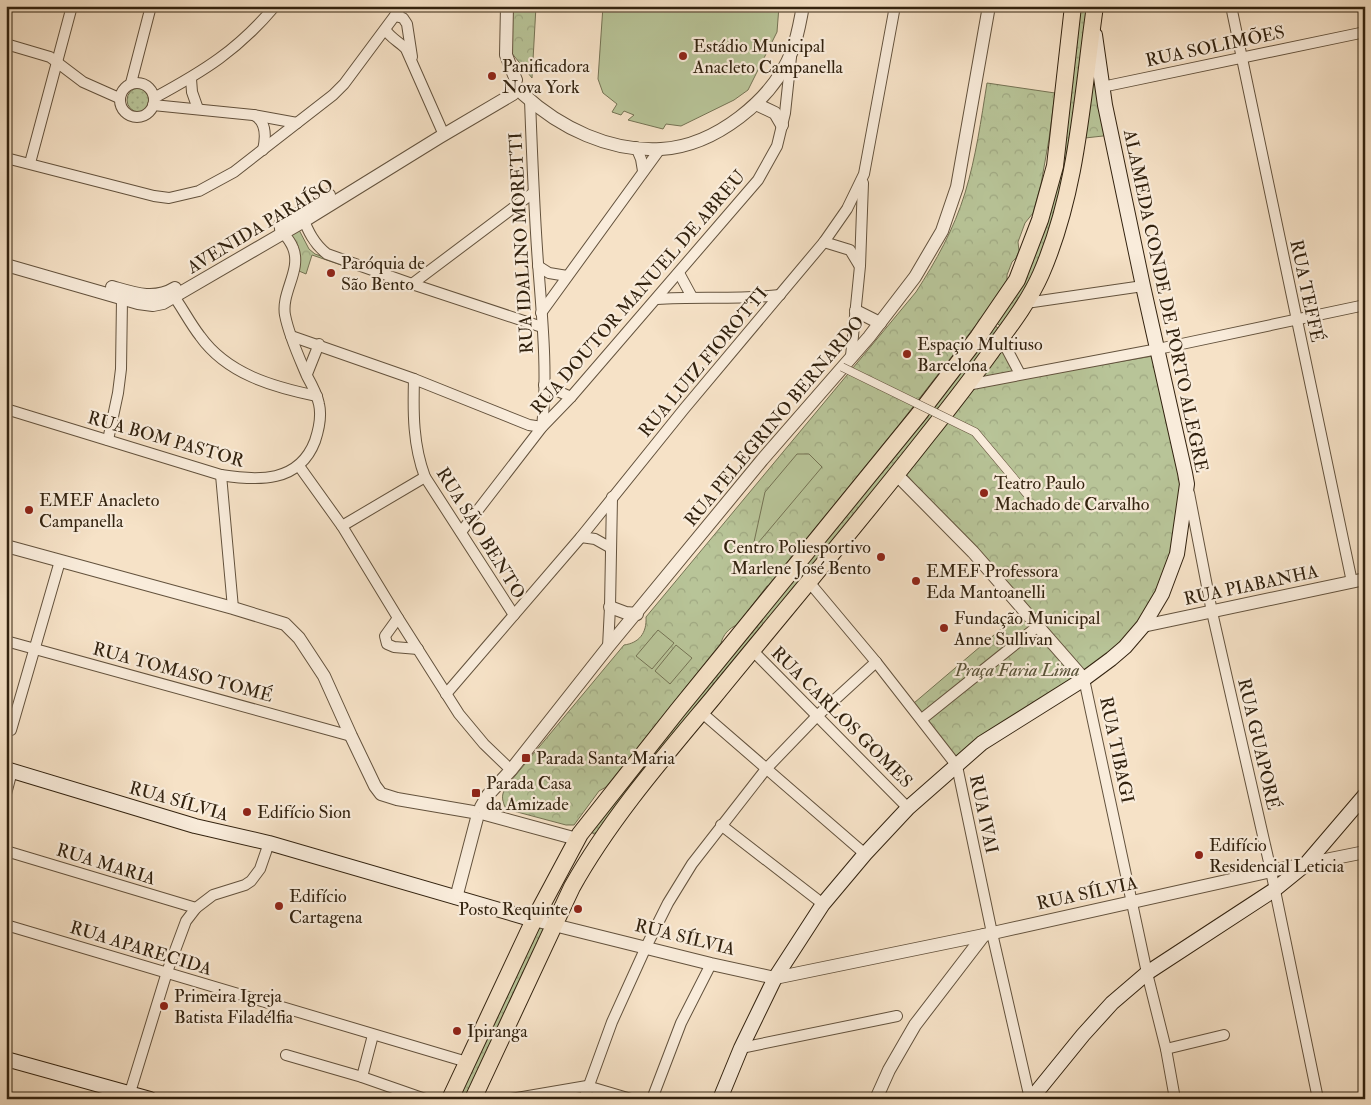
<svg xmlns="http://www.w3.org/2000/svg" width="1371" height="1105" viewBox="0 0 1371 1105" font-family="'IM FELL Double Pica',serif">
<defs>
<pattern id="grass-dots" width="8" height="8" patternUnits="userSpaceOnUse" patternTransform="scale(1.25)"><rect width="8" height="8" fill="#b8c498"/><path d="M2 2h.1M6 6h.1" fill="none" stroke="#9fa882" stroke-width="1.8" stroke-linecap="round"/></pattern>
<pattern id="park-crowns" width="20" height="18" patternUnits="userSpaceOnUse" patternTransform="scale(1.25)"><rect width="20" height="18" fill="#b8c498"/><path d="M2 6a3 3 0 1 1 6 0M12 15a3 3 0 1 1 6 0" fill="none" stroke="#9fa882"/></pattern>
</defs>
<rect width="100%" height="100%" fill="#f6e2c7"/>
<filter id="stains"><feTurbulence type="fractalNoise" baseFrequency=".004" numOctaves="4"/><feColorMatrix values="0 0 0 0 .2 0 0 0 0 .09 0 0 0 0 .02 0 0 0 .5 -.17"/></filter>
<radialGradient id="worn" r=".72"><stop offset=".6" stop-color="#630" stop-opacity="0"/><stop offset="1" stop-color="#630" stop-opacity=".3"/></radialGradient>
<g fill="url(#grass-dots)" stroke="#757354">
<path d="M 1078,6 L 1092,6 L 1070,174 L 1025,298 L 1003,328 L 994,321 L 1036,241 Z"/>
<circle cx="139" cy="100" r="12"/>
<path d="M 994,325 L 1002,331 L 599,831 L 593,834 L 592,829 Z"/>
<path d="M 1003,350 L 1016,372 L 981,378 Z"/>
<path d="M 539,928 L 544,929 L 466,1099 L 457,1099 Z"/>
</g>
<g fill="url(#park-crowns)" stroke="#757354">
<path d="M 511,6 L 536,6 L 532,78 L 510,51 Z"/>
<path d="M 1095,58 L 1112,135 L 1085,138 Z"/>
<path d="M 987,83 L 1055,93 L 1049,139 L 1041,184 L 1033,213 L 1025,223 L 1018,242 L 1019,251 L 1016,258 L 1012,262 L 1007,275 L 1007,280 L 989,308 L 902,421 L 785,565 L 784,570 L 774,585 L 767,586 L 737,625 C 729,628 723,635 721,643 L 606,787 L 599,791 L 574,825 L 566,825 L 506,809 C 498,793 505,789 515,776 L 624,645 C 639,643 647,633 646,617 L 916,292 C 936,261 954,229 965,193 C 976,157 981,120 987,83 Z"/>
<path d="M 298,228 L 309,249 L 315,254 L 350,266 L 347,267 L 312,255 L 306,274 L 299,271 L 291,235 Z"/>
<path d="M 1153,356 L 1180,471 L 1180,499 L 1173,559 L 1138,629 L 1086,675 L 905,473 L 976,386 Z"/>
<path d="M 1021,612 L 1082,678 L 958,759 L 914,703 Z"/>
</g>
<g fill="#b8c498" stroke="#757354">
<path d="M 603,6 L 779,6 L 777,32 L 748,90 L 734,100 L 681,126 L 666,124 L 663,129 L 628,120 L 634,115 L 624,111 L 621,115 L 612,112 L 617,104 L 603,93 L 598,79 Z"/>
<path d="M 797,454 L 809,454 L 822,467 L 758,543 L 756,544 L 754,542 L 765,492 Z"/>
<path d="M 658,630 L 674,643 L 652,669 L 636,656 Z"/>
<path d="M 676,645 L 692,658 L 670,684 L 655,671 Z"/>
</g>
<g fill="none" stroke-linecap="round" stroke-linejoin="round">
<defs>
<g id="minor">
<path d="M 1231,6 L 1352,582"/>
<path d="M 395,16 L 403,18 L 407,24 L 412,57"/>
<path d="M 386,30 C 389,37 401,43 406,49 L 444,135"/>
<path d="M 6,44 L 50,57 L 83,82 L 119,98"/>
<path d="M 191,79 L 192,92 L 198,109"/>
<circle cx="137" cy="100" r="17"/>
<path d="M 131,83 L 151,6"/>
<path d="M 1102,87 L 1365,32"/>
<path d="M 154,98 C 204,71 238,50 275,6"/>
<path d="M 153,105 L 253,115 L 297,123"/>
<path d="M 254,115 C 267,122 266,137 263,150"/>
<path d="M 636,147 L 641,159 L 643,171"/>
<path d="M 6,158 L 154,196 L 169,198 L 199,191 L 234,172 L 333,95 L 344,84 L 402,6"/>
<path d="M 30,163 L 72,6"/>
<path d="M 302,216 C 308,231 314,244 327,254 L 412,284 L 542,327"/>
<path d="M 824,242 L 850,250 L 859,265"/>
<path d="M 538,266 L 549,273 L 567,276"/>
<path d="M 679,273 L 692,297"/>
<path d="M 412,284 L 533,193"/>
<path d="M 170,291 C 181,305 189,322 200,336 C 227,374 273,387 317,396"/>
<path d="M 657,299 C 698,296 739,300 780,295"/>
<path d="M 1026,303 L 1143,286"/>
<path d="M 541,313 L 660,149"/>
<path d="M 291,336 L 414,379 L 529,425 L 542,427 C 548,373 542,317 538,263 C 534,209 532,155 530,100"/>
<path d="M 1001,338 L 1020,374"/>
<path d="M 851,356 L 860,266 L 863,183"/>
<path d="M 307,374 L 319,344"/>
<path d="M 414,379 C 413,413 413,445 425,477 L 514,615"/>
<path d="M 544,385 L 571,397"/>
<path d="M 967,385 L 1158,349 L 1365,305"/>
<path d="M 6,409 L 221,475 C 258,481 299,483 315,441 C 319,429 322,417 319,404 C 317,394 312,385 307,376 C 299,357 289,336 285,315 C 281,292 302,270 293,248 C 290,240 285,235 280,229"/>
<path d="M 108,440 L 118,393 L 121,369 L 122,299 L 123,291"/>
<path d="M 299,466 L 342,526 L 398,618 L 459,714 L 484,744 L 511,770"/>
<path d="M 221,475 L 233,608"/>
<path d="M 1189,493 L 1212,612 L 1271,871 L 1318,1099"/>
<path d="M 342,526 L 425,477"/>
<path d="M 461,532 L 542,427 L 571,397 L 758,180 L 777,146 L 785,113 L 791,57"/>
<path d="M 581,537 L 595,539 L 611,548"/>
<path d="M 809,582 L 876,662 L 957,766 L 992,933 L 1030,1099"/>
<path d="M 398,618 L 385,636 L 387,644 L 394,647 L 418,649"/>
<path d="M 6,641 L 351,736"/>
<path d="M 608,647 L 610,607 L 612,497"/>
<path d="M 752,650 L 908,808"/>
<path d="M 1084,679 L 1147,973 L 1166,1049 L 1175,1099"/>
<path d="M 446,694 L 581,537 L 684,409 L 824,242 L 847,209 L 864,174 L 895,6"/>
<path d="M 701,712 L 865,854"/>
<path d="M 922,719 L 1038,626"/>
<path d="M 11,730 L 60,561"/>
<path d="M 6,794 L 12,771"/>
<path d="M 721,825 L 823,904"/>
<path d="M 6,851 L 196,908"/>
<path d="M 6,925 L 467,1062"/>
<path d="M 741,1048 L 897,1016"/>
<path d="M 1166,1049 L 1224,1035"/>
<path d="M 286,1055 L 362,1077 L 425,1099"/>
<path d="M 362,1077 L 373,1035"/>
<path d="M 128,1099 L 167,972 L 186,921 L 196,908 L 213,895 L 245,885 L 251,881 L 260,869 L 269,843"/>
<path d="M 511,1099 L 587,1086 L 631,1099"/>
<path d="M 584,1099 L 612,1022 L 646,947 L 668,903 L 692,864 L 766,769 L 817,716 L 876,662"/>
<path d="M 652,1099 L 681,1023 L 711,964"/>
</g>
<g id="tertiary">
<path d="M 507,6 L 506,55 L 516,80"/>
<path d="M 523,94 C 560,128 610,152 661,149 C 715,146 773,100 792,51 C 798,36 800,21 803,6"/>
<path d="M 756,104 L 775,113 L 782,125"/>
<path d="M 280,225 L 329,195"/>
<path d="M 6,265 L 138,303 L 153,305 L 163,303 L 304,221 L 440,137 L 513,94"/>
<path d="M 112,287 C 133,293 154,301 175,288"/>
<path d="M 856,311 L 880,323"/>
<path d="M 897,475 L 973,552 L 1084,679"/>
<path d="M 6,546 L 233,608 L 285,624 L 299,638 L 324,676 L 351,736 L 375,786 L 381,794 L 397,799 L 473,812"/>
<path d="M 610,607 L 626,613 L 637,614"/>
<path d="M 1143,626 L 1365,579"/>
<path d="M 481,807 L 488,795 L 511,770 L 608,647 L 762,460 L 869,337 L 915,277 L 942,231 L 957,187 L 989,6"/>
<path d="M 485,814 L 577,839"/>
<path d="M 456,898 L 477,818"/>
<path d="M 534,920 L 711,964 L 775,978 L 984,935 L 1271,871 L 1365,852"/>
<path d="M 876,1099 L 889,1070 L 915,1025 L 984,935"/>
</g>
<g id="secondary">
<path d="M 6,769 L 195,826 L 269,843 L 534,920"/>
<path d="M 6,1059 L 150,1099"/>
<path d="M 720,1099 L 741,1048 L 775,978 L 823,904 L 865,854 L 908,808 L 982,743 L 1084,679 L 1111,659 L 1125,647 L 1143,626 L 1162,594 L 1177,554 L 1187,484 L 1185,473 L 1143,286 L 1105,105 L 1095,35"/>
<path d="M 1031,1099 L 1083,1035 L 1112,1003 L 1147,973 L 1274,890 L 1306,864 L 1365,795"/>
</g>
<g id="primary">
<path d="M 450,1099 L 534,920 L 580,834 L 678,710 L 919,414 L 978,337 L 1017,280 L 1040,220 L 1055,166 L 1073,6"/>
<path d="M 473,1099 L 572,887 C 610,819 663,758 713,698 C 784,611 857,525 926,437 C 950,407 974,376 996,345 C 1013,322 1030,299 1041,274 C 1078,189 1082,96 1095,6"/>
</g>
</defs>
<use href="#minor" stroke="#63523d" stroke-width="12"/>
<use href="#tertiary" stroke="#63523d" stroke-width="14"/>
<use href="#secondary" stroke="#32220f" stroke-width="16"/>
<use href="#primary" stroke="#32220f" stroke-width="18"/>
<use href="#minor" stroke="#f9ecdb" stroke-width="10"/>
<use href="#tertiary" stroke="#f9ecdb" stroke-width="12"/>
<use href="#secondary" stroke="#f9ecdb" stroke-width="14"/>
<use href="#primary" stroke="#f6e2c7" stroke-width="16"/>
<defs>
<path id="pedestrian-bridge" d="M 842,367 L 975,432 L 1027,494"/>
</defs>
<use href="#pedestrian-bridge" stroke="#63523d" stroke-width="9" stroke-linecap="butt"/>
<use href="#pedestrian-bridge" stroke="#f9ecdb" stroke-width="8"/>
</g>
<g fill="#8f2418" stroke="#f9ecdb" stroke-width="2">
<circle cx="683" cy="56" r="5"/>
<circle cx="492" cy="76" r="5"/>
<circle cx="331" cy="273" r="5"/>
<circle cx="907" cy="354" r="5"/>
<circle cx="984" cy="493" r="5"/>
<circle cx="29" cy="510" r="5"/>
<circle cx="881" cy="557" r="5"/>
<circle cx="916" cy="581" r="5"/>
<circle cx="944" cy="628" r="5"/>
<rect x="521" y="753" width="10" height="10" rx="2.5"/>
<rect x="471" y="788" width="10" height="10" rx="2.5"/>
<circle cx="247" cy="812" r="5"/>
<circle cx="1199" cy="855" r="5"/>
<circle cx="279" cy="906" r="5"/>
<circle cx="578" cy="909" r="5"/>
<circle cx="164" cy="1006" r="5"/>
<circle cx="457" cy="1031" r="5"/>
</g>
<g text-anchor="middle" stroke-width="4.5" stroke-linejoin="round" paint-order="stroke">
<g font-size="18" fill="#32220f" stroke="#f9ecdb" text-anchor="start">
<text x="693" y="52">Estádio Municipal<tspan x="693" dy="21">Anacleto Campanella</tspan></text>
<text x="502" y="72">Panificadora<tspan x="502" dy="21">Nova York</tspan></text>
<text x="341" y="269">Paróquia de<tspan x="341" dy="21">São Bento</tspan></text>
<text x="917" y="350">Espaçio Multiuso<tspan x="917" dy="21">Barcelona</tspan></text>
<text x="994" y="489">Teatro Paulo<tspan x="994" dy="21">Machado de Carvalho</tspan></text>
<text x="39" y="506">EMEF Anacleto<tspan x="39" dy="21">Campanella</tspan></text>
<text x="871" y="553" text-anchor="end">Centro Poliesportivo<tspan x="871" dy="21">Marlene José Bento</tspan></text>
<text x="926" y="577">EMEF Professora<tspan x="926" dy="21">Eda Mantoanelli</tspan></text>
<text x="954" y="624">Fundação Municipal<tspan x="954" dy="21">Anne Sullivan</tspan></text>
<text x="536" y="764">Parada Santa Maria</text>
<text x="486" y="789">Parada Casa<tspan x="486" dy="21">da Amizade</tspan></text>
<text x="257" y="818">Edifício Sion</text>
<text x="1209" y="851">Edifício<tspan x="1209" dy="21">Residencial Leticia</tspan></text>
<text x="289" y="902">Edifício<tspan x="289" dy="21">Cartagena</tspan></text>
<text x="568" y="915" text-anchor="end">Posto Requinte</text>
<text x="174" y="1002">Primeira Igreja<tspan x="174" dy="21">Batista Filadélfia</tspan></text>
<text x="467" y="1037">Ipiranga</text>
</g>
<g font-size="18" fill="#32220f" stroke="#f9ecdb">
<text transform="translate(1215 46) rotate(-12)" y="6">RUA SOLIMÕES</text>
<text transform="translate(260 226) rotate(-31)" y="6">AVENIDA PARAÍSO</text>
<text transform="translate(521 243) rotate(-93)" y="6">RUA IDALINO MORETTI</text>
<text transform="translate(1307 291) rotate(78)" y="6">RUA TEFFÉ</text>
<text transform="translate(638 292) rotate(-49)" y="6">RUA DOUTOR MANUEL DE ABREU</text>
<text transform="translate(1166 301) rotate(78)" y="6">ALAMEDA CONDE DE PORTO ALEGRE</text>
<text transform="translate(703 362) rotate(-50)" y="6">RUA LUIZ FIOROTTI</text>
<text transform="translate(774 421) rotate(-50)" y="6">RUA PELEGRINO BERNARDO</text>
<text transform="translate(166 439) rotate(16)" y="6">RUA BOM PASTOR</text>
<text transform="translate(481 533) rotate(58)" y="6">RUA SÃO BENTO</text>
<text transform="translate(1251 585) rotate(-12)" y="6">RUA PIABANHA</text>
<text transform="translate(183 672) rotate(15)" y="6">RUA TOMASO TOMÉ</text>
<text transform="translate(842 717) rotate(45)" y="6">RUA CARLOS GOMES</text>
<text transform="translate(1259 744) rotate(77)" y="6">RUA GUAPORÉ</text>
<text transform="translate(1117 750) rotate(78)" y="6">RUA TIBAGI</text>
<text transform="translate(179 801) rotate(16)" y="6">RUA SÍLVIA</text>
<text transform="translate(984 814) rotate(78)" y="6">RUA IVAI</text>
<text transform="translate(106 864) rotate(17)" y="6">RUA MARIA</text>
<text transform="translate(1087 893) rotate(-12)" y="6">RUA SÍLVIA</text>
<text transform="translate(685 937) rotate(14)" y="6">RUA SÍLVIA</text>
<text transform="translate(141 948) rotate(17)" y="6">RUA APARECIDA</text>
</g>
<g font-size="18" font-style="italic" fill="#5a5338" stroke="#f9ecdb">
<text x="1017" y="676">Praça Faria Lima</text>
</g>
</g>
<rect width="1371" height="1105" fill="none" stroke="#f6e2c7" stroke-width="25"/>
<rect x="8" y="8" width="1356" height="1090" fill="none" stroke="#32220f" stroke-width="2.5"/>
<rect x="12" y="12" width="1346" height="1080" fill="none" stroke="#32220f"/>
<rect width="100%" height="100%" filter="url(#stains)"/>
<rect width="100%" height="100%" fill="url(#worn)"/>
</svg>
